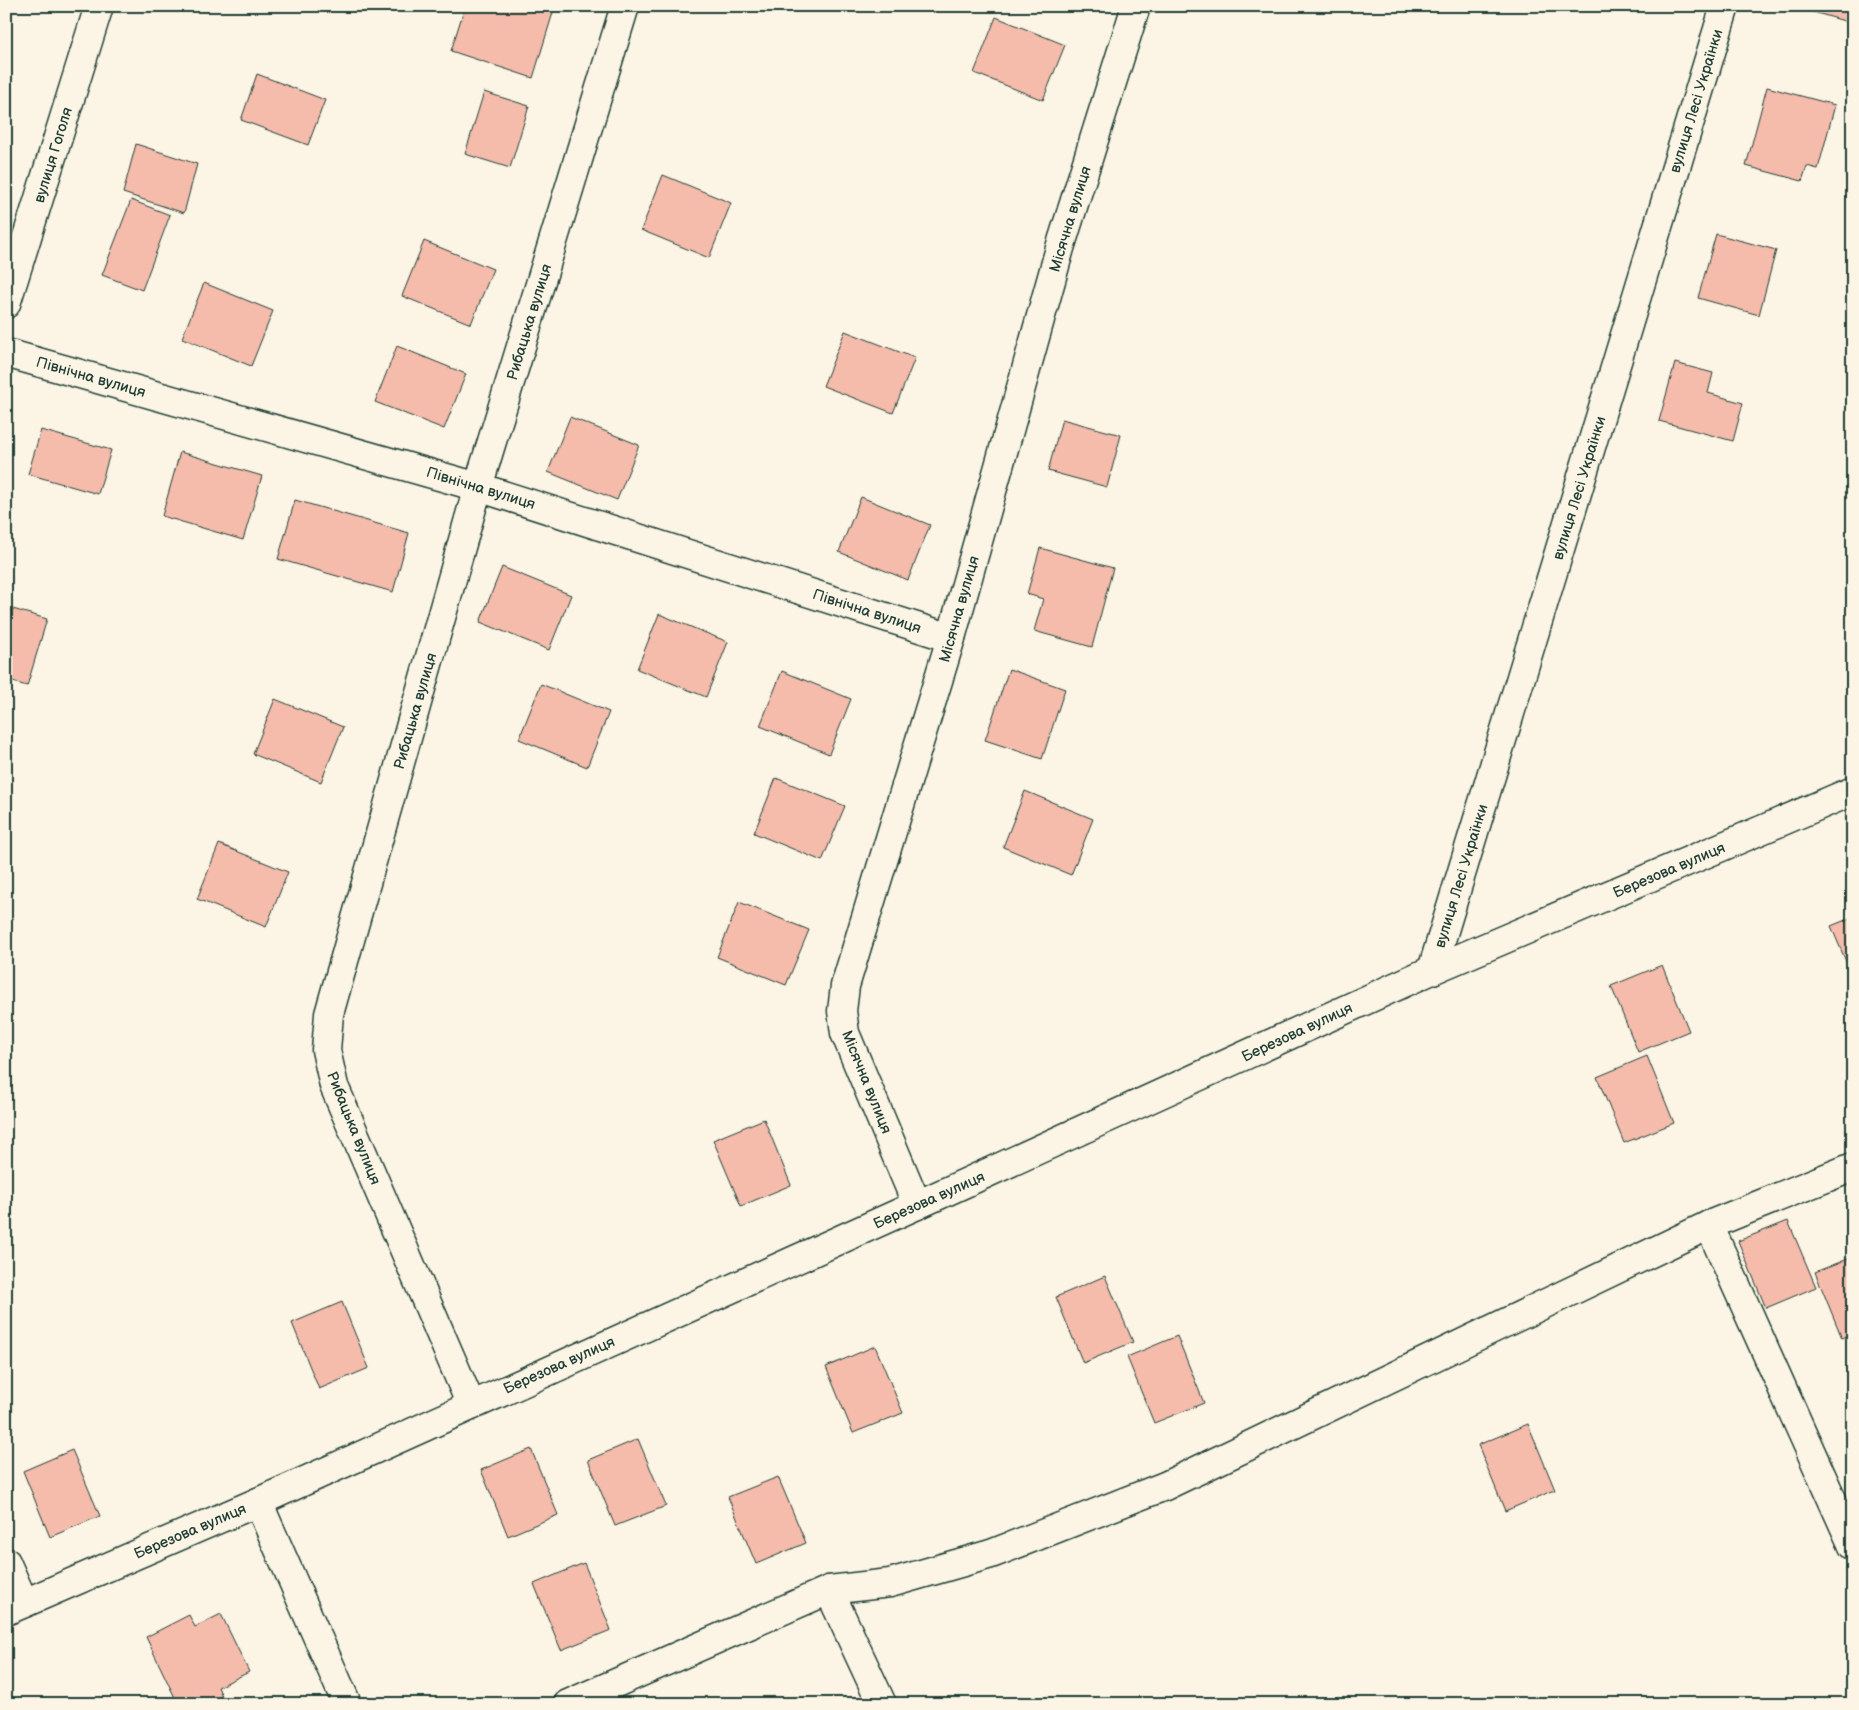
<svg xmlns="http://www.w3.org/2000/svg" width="1859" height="1710" viewBox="0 0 1859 1710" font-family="'Balsamiq Sans',sans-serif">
<rect width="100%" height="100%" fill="#fcf5e5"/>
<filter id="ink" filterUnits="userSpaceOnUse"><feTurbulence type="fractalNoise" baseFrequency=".02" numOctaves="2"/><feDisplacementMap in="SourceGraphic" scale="10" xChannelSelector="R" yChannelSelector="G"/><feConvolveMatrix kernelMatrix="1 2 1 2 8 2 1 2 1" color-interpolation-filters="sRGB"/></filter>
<g filter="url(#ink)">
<g fill="#f5bcac" stroke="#1f3d34">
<path d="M 465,6 L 555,6 L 533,78 L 451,51 Z"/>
<path d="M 1792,6 L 1853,6 L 1853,7 L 1848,22 Z"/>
<path d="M 996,17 L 1065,45 L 1043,100 L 974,73 Z"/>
<path d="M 257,74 L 325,100 L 308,145 L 241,120 Z"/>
<path d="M 1767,87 L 1835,105 L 1818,169 L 1807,166 L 1802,181 L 1746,166 Z"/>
<path d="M 484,92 L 529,106 L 510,168 L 465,154 Z"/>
<path d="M 136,144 L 197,164 L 184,213 L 123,193 Z"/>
<path d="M 663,175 L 731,203 L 709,258 L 641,230 Z"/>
<path d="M 131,200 L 170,215 L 142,290 L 102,275 Z"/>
<path d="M 1716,234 L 1776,250 L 1759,315 L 1698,298 Z"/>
<path d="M 424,241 L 493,269 L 471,324 L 402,296 Z"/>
<path d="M 204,283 L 273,311 L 251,366 L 182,338 Z"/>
<path d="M 845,331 L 915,358 L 893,413 L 823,386 Z"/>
<path d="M 397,346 L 466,374 L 444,429 L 375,402 Z"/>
<path d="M 1675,363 L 1713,373 L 1708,393 L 1743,403 L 1733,441 L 1659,421 Z"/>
<path d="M 570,417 L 639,445 L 617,500 L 548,472 Z"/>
<path d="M 1062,419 L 1121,435 L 1107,487 L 1048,471 Z"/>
<path d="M 41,430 L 111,450 L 98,494 L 28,474 Z"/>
<path d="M 180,452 L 262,476 L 243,540 L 162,516 Z"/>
<path d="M 861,497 L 930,525 L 908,580 L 839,552 Z"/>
<path d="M 295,500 L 409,533 L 393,592 L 278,559 Z"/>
<path d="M 1040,548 L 1113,568 L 1092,647 L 1034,631 L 1043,599 L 1027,594 Z"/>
<path d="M 502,567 L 571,595 L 549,650 L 480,622 Z"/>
<path d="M 6,607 L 47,619 L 27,686 L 6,680 Z"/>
<path d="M 659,614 L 728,642 L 706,697 L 637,669 Z"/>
<path d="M 1009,669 L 1065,689 L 1042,759 L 985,740 Z"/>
<path d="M 782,671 L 851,699 L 829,754 L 760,726 Z"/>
<path d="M 541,684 L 609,712 L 587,767 L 519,739 Z"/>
<path d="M 275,699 L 343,727 L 321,782 L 253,754 Z"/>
<path d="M 776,778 L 845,806 L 822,861 L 754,833 Z"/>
<path d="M 1025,791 L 1093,819 L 1071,875 L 1003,847 Z"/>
<path d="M 219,844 L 288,872 L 266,927 L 197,899 Z"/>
<path d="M 739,902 L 809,930 L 786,985 L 717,957 Z"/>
<path d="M 1853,917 L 1853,978 L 1831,926 Z"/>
<path d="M 1662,965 L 1689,1031 L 1638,1052 L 1611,986 Z"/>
<path d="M 1647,1056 L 1674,1123 L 1624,1143 L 1597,1077 Z"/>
<path d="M 764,1119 L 791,1185 L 741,1206 L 713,1140 Z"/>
<path d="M 1788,1221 L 1816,1287 L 1766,1308 L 1738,1241 Z"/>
<path d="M 1853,1257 L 1853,1334 L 1842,1338 L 1815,1272 Z"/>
<path d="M 1105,1276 L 1133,1342 L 1083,1363 L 1056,1297 Z"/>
<path d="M 342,1302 L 369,1368 L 319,1389 L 292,1323 Z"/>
<path d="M 1177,1336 L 1204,1403 L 1154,1423 L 1127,1357 Z"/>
<path d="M 875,1346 L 903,1413 L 853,1433 L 826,1367 Z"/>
<path d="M 1528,1424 L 1555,1490 L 1505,1511 L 1478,1445 Z"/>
<path d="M 638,1439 L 666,1506 L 615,1526 L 588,1460 Z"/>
<path d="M 531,1449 L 558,1515 L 508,1536 L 481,1470 Z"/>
<path d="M 72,1450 L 100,1516 L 50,1537 L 23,1471 Z"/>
<path d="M 778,1477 L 806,1543 L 756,1564 L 728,1497 Z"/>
<path d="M 584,1563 L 611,1630 L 561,1650 L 534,1584 Z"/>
<path d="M 221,1614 L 249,1672 L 218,1687 L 222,1696 L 205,1704 L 178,1704 L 146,1637 L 189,1615 L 195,1627 Z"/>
</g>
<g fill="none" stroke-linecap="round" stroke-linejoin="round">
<defs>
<g id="minor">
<path d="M 6,304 L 99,6"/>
<path d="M 6,353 L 478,487 L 951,638"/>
<path d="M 1432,970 L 1725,6"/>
<path d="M 917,1205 L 845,1033 L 842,1011 L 845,986 L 951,638 L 1060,248 L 1136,6"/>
<path d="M 1709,1225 L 1853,1546"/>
<path d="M 471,1405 L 334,1086 L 326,1050 L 329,1014 L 478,487 L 625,6"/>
<path d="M 258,1502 L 347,1704"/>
<path d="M 6,1562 L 24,1603"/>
<path d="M 829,1590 L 882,1704"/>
<path d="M 6,1611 L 258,1502 L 917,1205 L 1432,970 L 1853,791"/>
<path d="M 568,1704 L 829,1590 L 890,1583 L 991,1554 L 1165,1486 L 1709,1225 L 1853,1167"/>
</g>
</defs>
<use href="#minor" stroke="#1f3d34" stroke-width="31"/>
<use href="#minor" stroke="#fcf5e5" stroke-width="28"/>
</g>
</g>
<g text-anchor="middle" stroke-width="4.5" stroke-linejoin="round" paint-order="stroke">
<g font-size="15" fill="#1f3d34" stroke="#fcf5e5">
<text transform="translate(1696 101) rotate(-73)" y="5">вулиця Лесі Українки</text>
<text transform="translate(53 155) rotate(-73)" y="5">вулиця Гоголя</text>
<text transform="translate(1070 219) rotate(-73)" y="5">Місячна вулиця</text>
<text transform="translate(529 322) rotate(-73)" y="5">Рибацька вулиця</text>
<text transform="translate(91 377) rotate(16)" y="5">Північна вулиця</text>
<text transform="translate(481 488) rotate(17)" y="5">Північна вулиця</text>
<text transform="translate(1579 488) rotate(-73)" y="5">вулиця Лесі Українки</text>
<text transform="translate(959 609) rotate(-74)" y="5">Місячна вулиця</text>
<text transform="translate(867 611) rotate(18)" y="5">Північна вулиця</text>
<text transform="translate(415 711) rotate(-74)" y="5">Рибацька вулиця</text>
<text transform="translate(1669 870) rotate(-23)" y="5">Березова вулиця</text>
<text transform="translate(1461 876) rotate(-73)" y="5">вулиця Лесі Українки</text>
<text transform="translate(1297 1032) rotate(-25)" y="5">Березова вулиця</text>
<text transform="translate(867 1082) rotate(68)" y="5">Місячна вулиця</text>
<text transform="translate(354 1128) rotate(68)" y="5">Рибацька вулиця</text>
<text transform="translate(929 1200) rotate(-24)" y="5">Березова вулиця</text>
<text transform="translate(559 1365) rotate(-24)" y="5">Березова вулиця</text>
<text transform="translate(190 1531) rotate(-23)" y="5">Березова вулиця</text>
</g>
</g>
<rect width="1859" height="1710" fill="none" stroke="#fcf5e5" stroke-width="25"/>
<rect x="12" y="12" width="1834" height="1685" fill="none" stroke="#1f3d34" stroke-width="2" filter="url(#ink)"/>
</svg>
